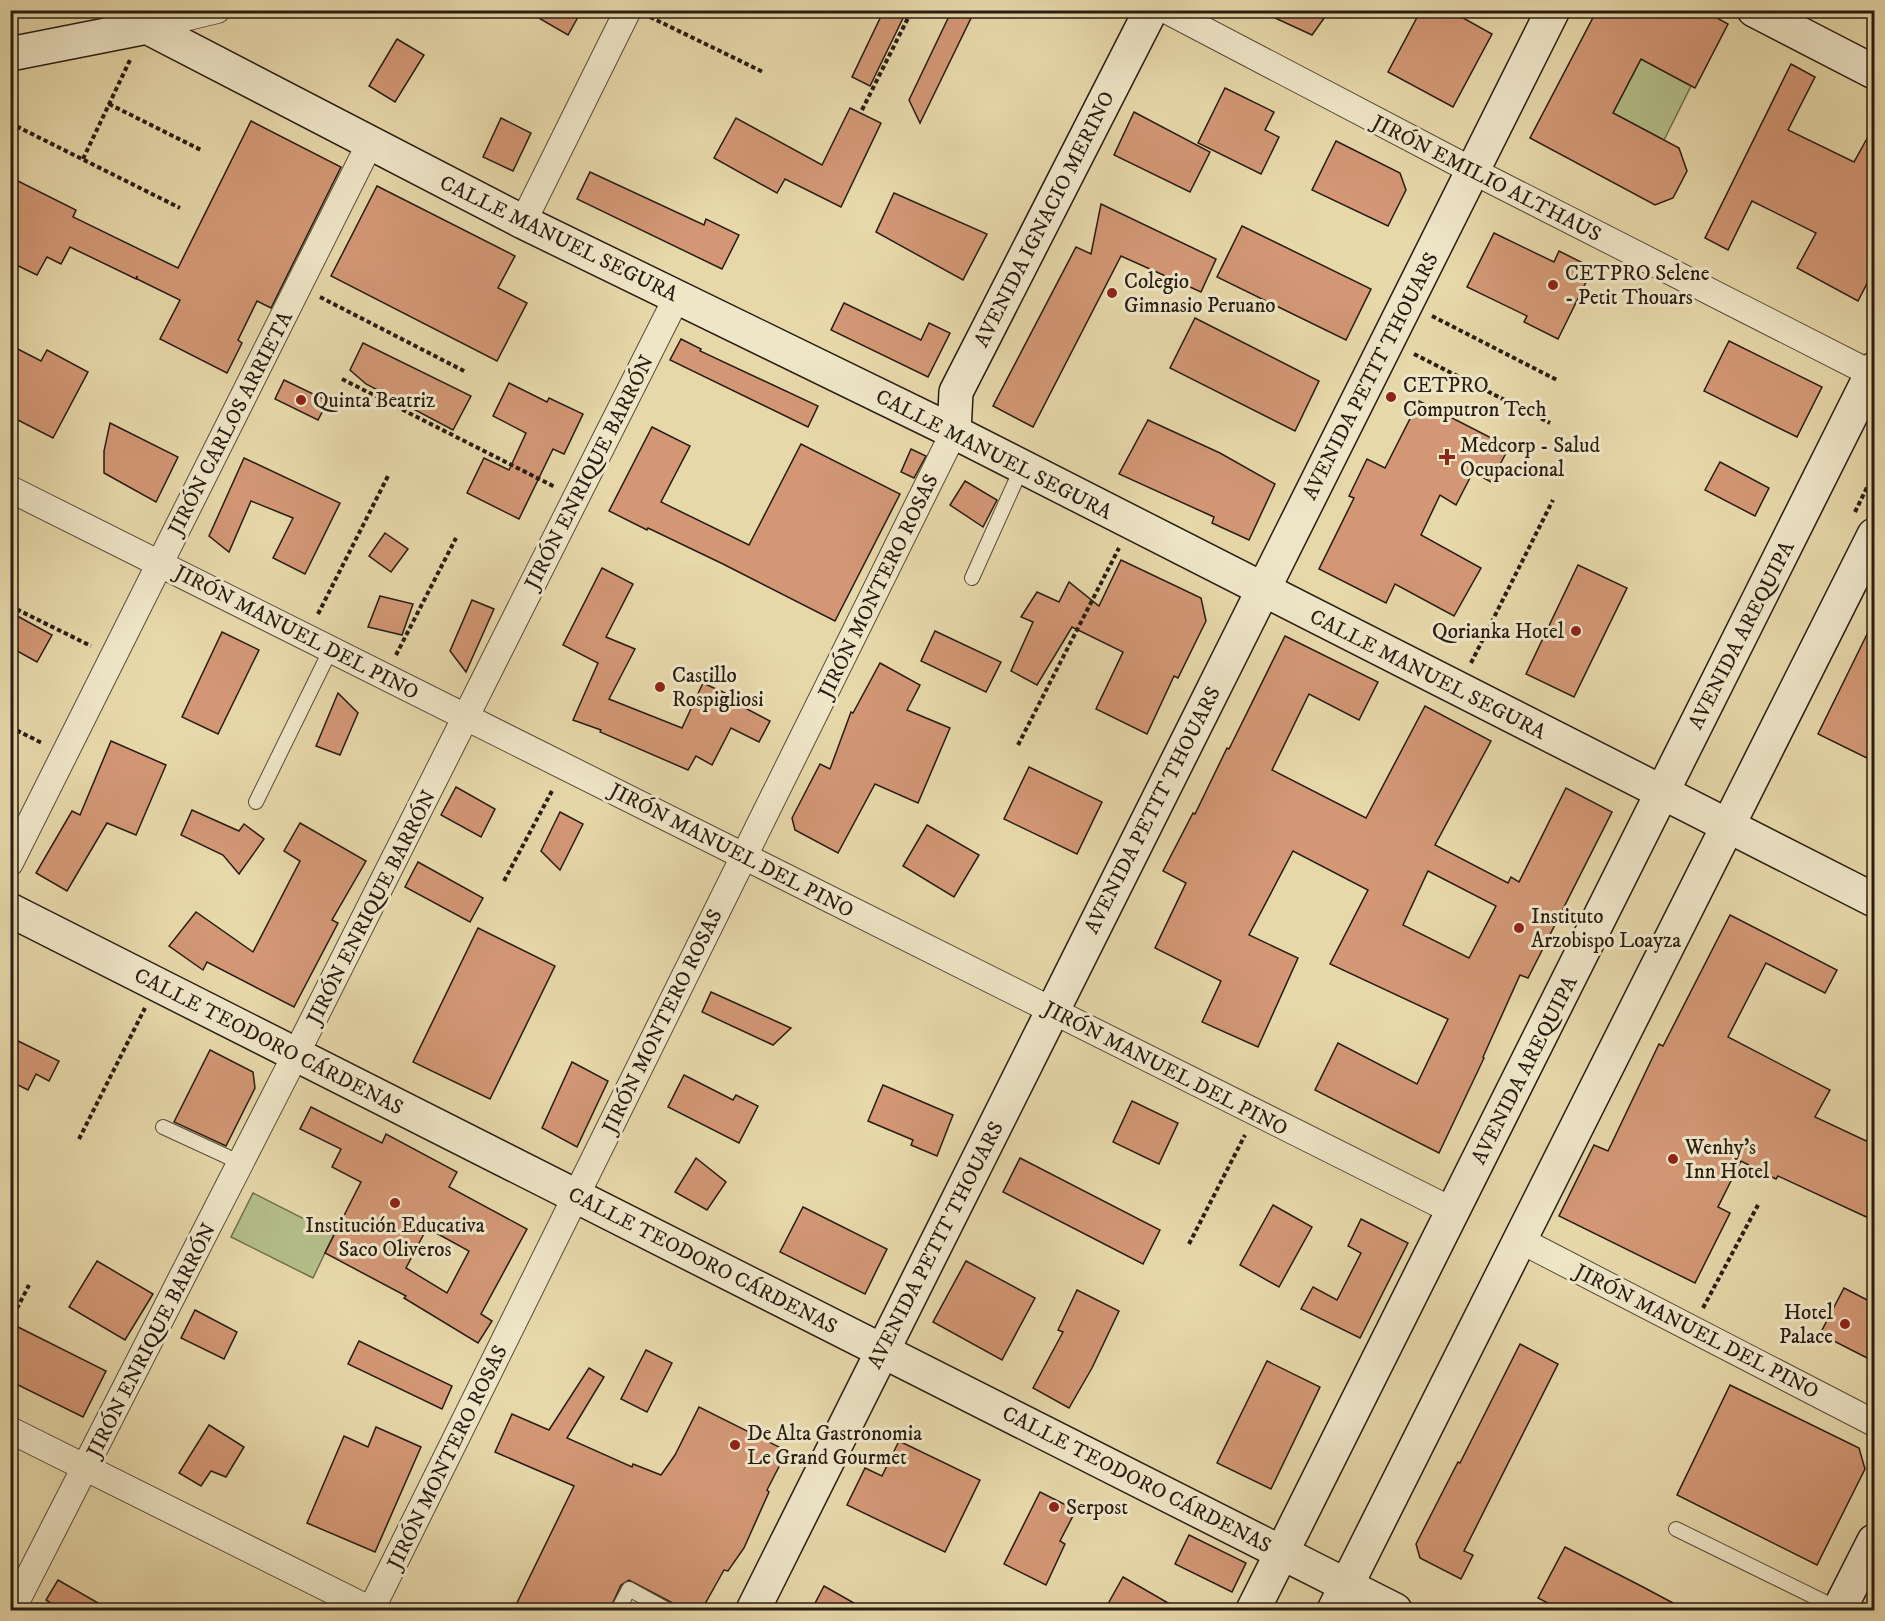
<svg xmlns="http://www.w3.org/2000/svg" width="1885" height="1621" viewBox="0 0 1885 1621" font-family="'IM FELL DW Pica',serif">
<rect width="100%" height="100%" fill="#e7d8aa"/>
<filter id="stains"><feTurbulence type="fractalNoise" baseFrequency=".00333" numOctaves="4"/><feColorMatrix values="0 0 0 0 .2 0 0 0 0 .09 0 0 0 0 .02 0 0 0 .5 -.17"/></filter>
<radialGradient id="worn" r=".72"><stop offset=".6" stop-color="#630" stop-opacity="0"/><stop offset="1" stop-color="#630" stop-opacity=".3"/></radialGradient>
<g fill="#b4bf8a" stroke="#6e6e4e" stroke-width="1.5">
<path d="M 1641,59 L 1691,86 L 1664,140 L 1613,113 Z"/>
<path d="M 253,1193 L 334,1234 L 313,1278 L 231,1237 Z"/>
</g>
<g fill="#d39775" stroke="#281c12" stroke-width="1.5" fill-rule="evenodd">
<path d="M 525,10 L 582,10 L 568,35 Z"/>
<path d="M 884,10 L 907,10 L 870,86 L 852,77 Z"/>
<path d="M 952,10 L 975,10 L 920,123 L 909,100 Z"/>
<path d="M 1258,10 L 1330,10 L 1312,35 Z"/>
<path d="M 1421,10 L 1449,10 L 1492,34 L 1453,107 L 1388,72 Z"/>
<path d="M 1597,10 L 1703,10 L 1728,24 L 1695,88 L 1641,59 L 1613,113 L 1679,148 L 1687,171 L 1673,198 L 1655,205 L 1530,138 Z"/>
<path d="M 397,39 L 424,55 L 395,102 L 369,86 Z"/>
<path d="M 1791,64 L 1815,77 L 1788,130 L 1854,162 L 1875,124 L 1875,268 L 1858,301 L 1797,268 L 1816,233 L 1752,201 L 1728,250 L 1705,238 Z"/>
<path d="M 1225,88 L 1274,112 L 1265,130 L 1279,137 L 1261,174 L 1198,143 Z"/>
<path d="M 850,108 L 881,123 L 841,207 L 785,179 L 777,193 L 714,158 L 736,118 L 822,165 Z"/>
<path d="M 1134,112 L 1210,152 L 1190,192 L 1114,155 Z"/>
<path d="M 501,118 L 531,133 L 513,171 L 483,157 Z"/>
<path d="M 251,121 L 341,167 L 271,308 L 257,301 L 238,340 L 242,343 L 227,373 L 160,339 L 180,300 L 137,279 L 137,276 L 136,279 L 70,247 L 61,264 L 47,257 L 37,275 L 10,262 L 10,177 L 76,210 L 73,217 L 178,268 Z"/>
<path d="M 1336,141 L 1400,173 L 1406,190 L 1388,226 L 1312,190 Z"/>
<path d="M 590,172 L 704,225 L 706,219 L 739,235 L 722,269 L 577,199 Z"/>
<path d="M 377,186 L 515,256 L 498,288 L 527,303 L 497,361 L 331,276 Z"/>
<path d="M 894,193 L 987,234 L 963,280 L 876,232 Z"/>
<path d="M 1101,204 L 1216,259 L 1201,292 L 1121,256 L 1033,427 L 993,406 L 1076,247 L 1091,254 Z"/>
<path d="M 1242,226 L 1371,289 L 1346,340 L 1217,277 Z"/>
<path d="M 1494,233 L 1554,262 L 1559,251 L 1593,268 L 1558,339 L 1524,322 L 1527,316 L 1467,287 Z"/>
<path d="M 844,303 L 921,340 L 929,323 L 950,333 L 928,377 L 831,330 Z"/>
<path d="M 1195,318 L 1319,381 L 1295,431 L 1170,368 Z"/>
<path d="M 681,339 L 701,349 L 700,351 L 818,406 L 808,427 L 670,360 Z"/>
<path d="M 1729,341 L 1822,387 L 1797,437 L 1704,391 Z"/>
<path d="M 363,343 L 471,396 L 453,430 L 366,384 L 350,370 Z"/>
<path d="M 10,345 L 41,361 L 47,350 L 88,372 L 53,438 L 10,416 Z"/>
<path d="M 284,380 L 328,401 L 318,420 L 275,399 Z"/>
<path d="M 509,383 L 547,402 L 549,398 L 583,414 L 564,454 L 553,449 L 519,519 L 467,493 L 484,458 L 509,470 L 526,433 L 493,416 Z"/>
<path d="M 1419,401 L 1509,447 L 1491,482 L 1473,472 L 1456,505 L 1440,495 L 1421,535 L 1481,568 L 1454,616 L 1395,584 L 1386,603 L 1319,569 L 1354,498 L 1349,496 L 1367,459 L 1385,468 Z"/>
<path d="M 1148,420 L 1220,453 L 1275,484 L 1249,540 L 1212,523 L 1214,517 L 1119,474 Z"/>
<path d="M 110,423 L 178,457 L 156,502 L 104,473 L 104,451 Z"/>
<path d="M 652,427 L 690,446 L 661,502 L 749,545 L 801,444 L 900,494 L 835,621 L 723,564 L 648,528 L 647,530 L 609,511 Z"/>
<path d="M 911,449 L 926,456 L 914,478 L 901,472 Z"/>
<path d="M 244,458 L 340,503 L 305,574 L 273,558 L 293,518 L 251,501 L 229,552 L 209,536 Z"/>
<path d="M 1720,462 L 1769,488 L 1755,516 L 1705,490 Z"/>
<path d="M 965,481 L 997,500 L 983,527 L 950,505 Z"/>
<path d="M 385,533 L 408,549 L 391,572 L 369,556 Z"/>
<path d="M 1121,560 L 1201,598 L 1206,621 L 1178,678 L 1174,676 L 1147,734 L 1096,709 L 1123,652 L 1072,627 L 1037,685 L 1011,671 L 1033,622 L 1021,617 L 1037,592 L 1059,602 L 1069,582 L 1099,606 Z"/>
<path d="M 1578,565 L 1627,588 L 1574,697 L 1526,674 Z"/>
<path d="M 602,568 L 633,584 L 606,637 L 635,649 L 609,699 L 682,728 L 703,683 L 725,693 L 724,697 L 770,721 L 759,742 L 731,728 L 712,765 L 696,756 L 688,770 L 600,732 L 601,730 L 573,720 L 598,663 L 563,645 Z"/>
<path d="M 380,596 L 413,604 L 402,635 L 368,627 Z"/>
<path d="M 472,600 L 494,609 L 466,672 L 450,651 Z"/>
<path d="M 10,612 L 52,635 L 37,662 L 10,647 Z"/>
<path d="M 1875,618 L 1875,762 L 1818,734 Z"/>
<path d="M 935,631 L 1001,662 L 986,692 L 921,661 Z"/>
<path d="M 222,632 L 259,650 L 218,734 L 182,717 Z"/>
<path d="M 1285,636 L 1378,682 L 1359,720 L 1309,694 L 1272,770 L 1366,818 L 1425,706 L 1491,741 L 1435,845 L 1508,883 L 1511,877 L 1519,882 L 1566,788 L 1612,812 L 1528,978 L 1520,975 L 1483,1057 L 1484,1058 L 1439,1153 L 1315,1090 L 1338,1043 L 1417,1084 L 1448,1019 L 1330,964 L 1368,890 L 1293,851 L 1249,935 L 1298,958 L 1258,1047 L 1202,1022 L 1221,981 L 1155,948 L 1186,883 L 1163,871 L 1193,813 L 1195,814 L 1227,748 L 1229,749 ZM 1428,871 L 1496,906 L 1469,958 L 1403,925 Z"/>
<path d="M 880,663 L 920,685 L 907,710 L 950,728 L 918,803 L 875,784 L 838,853 L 795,830 L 792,818 L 820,764 L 830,769 L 851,712 L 853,713 Z"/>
<path d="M 338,693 L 358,713 L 340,755 L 316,746 Z"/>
<path d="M 111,741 L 166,765 L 136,835 L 107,823 L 67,891 L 36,873 L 72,811 L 80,815 Z"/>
<path d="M 1029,767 L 1102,802 L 1077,854 L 1004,819 Z"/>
<path d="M 456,787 L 495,809 L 481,837 L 441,815 Z"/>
<path d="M 192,810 L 239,831 L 244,824 L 264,839 L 239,874 L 223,855 L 181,835 Z"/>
<path d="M 560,812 L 583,824 L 560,870 L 541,851 Z"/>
<path d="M 300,823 L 366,861 L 332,920 L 338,923 L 294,1007 L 207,962 L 203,970 L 169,946 L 196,912 L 253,952 L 300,861 L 284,851 Z"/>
<path d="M 927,825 L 979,855 L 954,897 L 903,866 Z"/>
<path d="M 418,862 L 483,898 L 470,922 L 405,887 Z"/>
<path d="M 1730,915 L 1837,970 L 1825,993 L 1766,963 L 1728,1037 L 1830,1090 L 1815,1117 L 1875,1145 L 1875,1221 L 1778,1176 L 1776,1179 L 1741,1161 L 1718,1207 L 1730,1213 L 1695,1283 L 1559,1216 L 1594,1145 L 1608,1151 L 1659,1044 L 1663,1046 Z"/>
<path d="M 478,928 L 555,966 L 490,1099 L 413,1062 Z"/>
<path d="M 711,992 L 791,1028 L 773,1045 L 702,1012 Z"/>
<path d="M 10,1037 L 59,1061 L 49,1081 L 36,1074 L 28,1090 L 10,1081 Z"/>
<path d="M 210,1050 L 253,1072 L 255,1088 L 226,1146 L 174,1122 Z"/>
<path d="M 572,1062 L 608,1081 L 577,1147 L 542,1128 Z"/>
<path d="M 684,1075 L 733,1100 L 736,1095 L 758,1106 L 739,1143 L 668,1107 Z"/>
<path d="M 883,1085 L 953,1115 L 937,1156 L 911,1145 L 913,1140 L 868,1121 Z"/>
<path d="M 1132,1101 L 1178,1123 L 1159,1164 L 1113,1142 Z"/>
<path d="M 311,1107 L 382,1143 L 386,1134 L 457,1172 L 449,1187 L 527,1229 L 481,1314 L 492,1321 L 478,1343 L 404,1298 L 406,1296 L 325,1253 L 361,1182 L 332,1167 L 341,1149 L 300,1129 ZM 427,1228 L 469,1251 L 447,1293 L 406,1268 Z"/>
<path d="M 696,1158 L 726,1182 L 707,1210 L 675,1192 Z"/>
<path d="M 1020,1158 L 1160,1230 L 1143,1264 L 1003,1192 Z"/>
<path d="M 1273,1205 L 1312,1227 L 1279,1287 L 1240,1265 Z"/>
<path d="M 803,1207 L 887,1249 L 865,1294 L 780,1252 Z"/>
<path d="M 1361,1219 L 1408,1243 L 1360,1338 L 1301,1309 L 1313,1287 L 1337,1300 L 1361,1253 L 1348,1246 Z"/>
<path d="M 97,1261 L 153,1294 L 125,1340 L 69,1307 Z"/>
<path d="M 966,1261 L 1035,1298 L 1002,1360 L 933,1322 Z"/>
<path d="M 1844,1288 L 1875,1304 L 1875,1362 L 1820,1334 Z"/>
<path d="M 1077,1290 L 1119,1311 L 1092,1368 L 1069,1408 L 1033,1388 L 1063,1332 L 1058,1330 Z"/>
<path d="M 195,1310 L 237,1332 L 224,1359 L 181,1338 Z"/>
<path d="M 18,1327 L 106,1371 L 83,1417 L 10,1381 L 10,1341 Z"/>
<path d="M 359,1341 L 452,1386 L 442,1409 L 348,1364 Z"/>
<path d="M 1520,1344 L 1558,1364 L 1464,1551 L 1473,1555 L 1461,1579 L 1420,1558 L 1416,1544 L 1458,1462 L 1460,1463 Z"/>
<path d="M 646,1350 L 672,1363 L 647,1412 L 621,1399 Z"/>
<path d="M 1267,1361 L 1320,1387 L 1271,1489 L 1217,1463 Z"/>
<path d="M 589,1368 L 604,1377 L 567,1438 L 632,1467 L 633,1464 L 661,1475 L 675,1455 L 699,1407 L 787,1451 L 767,1490 L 769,1492 L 744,1548 L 728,1571 L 724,1570 L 701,1611 L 681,1611 L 671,1602 L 629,1580 L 621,1585 L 609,1611 L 513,1611 L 574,1486 L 495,1452 L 512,1414 L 549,1430 Z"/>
<path d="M 1730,1385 L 1859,1448 L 1865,1469 L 1817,1565 L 1677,1495 Z"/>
<path d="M 209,1425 L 244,1447 L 226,1477 L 211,1471 L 201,1486 L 179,1473 Z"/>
<path d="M 376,1427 L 421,1447 L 375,1552 L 307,1523 L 344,1436 L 368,1447 Z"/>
<path d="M 899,1441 L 980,1480 L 945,1552 L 847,1505 L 865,1468 L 882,1476 Z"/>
<path d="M 1040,1492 L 1076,1510 L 1060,1541 L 1065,1544 L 1046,1585 L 1004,1564 Z"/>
<path d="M 1189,1535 L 1246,1563 L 1232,1592 L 1175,1564 Z"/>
<path d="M 1565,1547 L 1643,1587 L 1688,1611 L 1563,1611 L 1538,1598 Z"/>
<path d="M 1123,1577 L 1182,1611 L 1104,1611 Z"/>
<path d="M 58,1580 L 112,1611 L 63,1611 L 46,1600 Z"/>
<path d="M 824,1586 L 868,1611 L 811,1611 Z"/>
</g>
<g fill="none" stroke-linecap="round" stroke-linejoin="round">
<defs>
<g id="lane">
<path d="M 972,578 L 1022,467"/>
<path d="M 256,802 L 331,649"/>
<path d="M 163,1127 L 241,1163"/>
<path d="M 1676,1529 L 1839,1609"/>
<path d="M 618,1610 L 629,1589 L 667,1610"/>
</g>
<g id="street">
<path d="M 113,10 L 147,27 L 217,10"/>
<path d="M 1166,10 L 1473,171 L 1874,375"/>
<path d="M 523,222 L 628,10"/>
<path d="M 10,489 L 1453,1211"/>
<path d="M 10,863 L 370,143"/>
<path d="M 1520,1240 L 1874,1423"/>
<path d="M 10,1430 L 371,1610"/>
<path d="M 12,1610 L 296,1054 L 677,297"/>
<path d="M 371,1610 L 954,432"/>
</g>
<g id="secondary">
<path d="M 1754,10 L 1874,72"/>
<path d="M 10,54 L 147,27 L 523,222 L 954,432 L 1874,900"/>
<path d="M 954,432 L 956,392 L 1151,10"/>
<path d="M 10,910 L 1395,1610"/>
<path d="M 753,1610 L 1553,10"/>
<path d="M 1253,1610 L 1874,369"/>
<path d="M 1334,1610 L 1874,535"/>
<path d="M 1839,1610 L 1874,1541"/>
</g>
</defs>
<use href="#lane" stroke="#584b38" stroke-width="16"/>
<use href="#street" stroke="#584b38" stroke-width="28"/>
<use href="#secondary" stroke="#281c12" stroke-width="36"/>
<g stroke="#281c12" stroke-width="4" stroke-dasharray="4.5 3" stroke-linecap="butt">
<path d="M 1712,10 L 1725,17"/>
<path d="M 650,17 L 763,72"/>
<path d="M 109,104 L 203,151"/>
<path d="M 862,110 L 912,10"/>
<path d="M 10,123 L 180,208"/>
<path d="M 83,159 L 130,60"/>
<path d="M 320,297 L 466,372"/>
<path d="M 1432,316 L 1557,380"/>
<path d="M 1414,354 L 1550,423"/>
<path d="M 342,379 L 555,487"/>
<path d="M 1855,512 L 1874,473"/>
<path d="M 10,606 L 91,646"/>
<path d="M 318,614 L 388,476"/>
<path d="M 396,655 L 456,538"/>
<path d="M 1471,663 L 1553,500"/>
<path d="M 10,727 L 42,743"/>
<path d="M 1018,745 L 1119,548"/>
<path d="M 504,881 L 553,789"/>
<path d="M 79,1139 L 145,1008"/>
<path d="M 1189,1244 L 1245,1135"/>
<path d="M 1703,1308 L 1758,1205"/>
<path d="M 10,1322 L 29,1285"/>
</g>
<use href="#lane" stroke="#efe6c8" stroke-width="14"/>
<use href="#street" stroke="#efe6c8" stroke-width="26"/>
<use href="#secondary" stroke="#efe6c8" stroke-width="33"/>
</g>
<g fill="#8f2418" stroke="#efe6c8" stroke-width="2">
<circle cx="1553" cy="285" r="6"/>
<circle cx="1112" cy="293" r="6"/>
<circle cx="1391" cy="397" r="6"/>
<circle cx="301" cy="400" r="6"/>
<path d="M1444 448h6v6h6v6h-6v6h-6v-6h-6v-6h6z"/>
<circle cx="1576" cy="631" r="6"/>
<circle cx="660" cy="687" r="6"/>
<circle cx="1519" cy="928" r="6"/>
<circle cx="1673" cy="1159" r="6"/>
<circle cx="395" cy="1203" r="6"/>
<circle cx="1845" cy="1324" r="6"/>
<circle cx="735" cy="1445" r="6"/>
<circle cx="1054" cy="1507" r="6"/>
</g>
<g text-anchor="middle" stroke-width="6" stroke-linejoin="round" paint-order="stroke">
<g font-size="21" fill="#281c12" stroke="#efe6c8">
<text transform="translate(1487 178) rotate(27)" y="7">JIRÓN EMILIO ALTHAUS</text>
<text transform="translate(1044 219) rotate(-63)" y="7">AVENIDA IGNACIO MERINO</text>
<text transform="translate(559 238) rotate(26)" y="7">CALLE MANUEL SEGURA</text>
<text transform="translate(1370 376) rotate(-63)" y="7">AVENIDA PETIT THOUARS</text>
<text transform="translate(230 423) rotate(-63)" y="7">JIRÓN CARLOS ARRIETA</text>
<text transform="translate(994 454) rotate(27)" y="7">CALLE MANUEL SEGURA</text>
<text transform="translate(589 472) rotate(-63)" y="7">JIRÓN ENRIQUE BARRÓN</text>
<text transform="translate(878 586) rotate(-64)" y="7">JIRÓN MONTERO ROSAS</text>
<text transform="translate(297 632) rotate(27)" y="7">JIRÓN MANUEL DEL PINO</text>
<text transform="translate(1741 635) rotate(-63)" y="7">AVENIDA AREQUIPA</text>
<text transform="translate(1428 674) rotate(27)" y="7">CALLE MANUEL SEGURA</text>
<text transform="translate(1152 810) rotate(-63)" y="7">AVENIDA PETIT THOUARS</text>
<text transform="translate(732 850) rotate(27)" y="7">JIRÓN MANUEL DEL PINO</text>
<text transform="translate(371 907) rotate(-63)" y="7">JIRÓN ENRIQUE BARRÓN</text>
<text transform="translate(662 1021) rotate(-64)" y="7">JIRÓN MONTERO ROSAS</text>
<text transform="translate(269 1041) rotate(27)" y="7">CALLE TEODORO CÁRDENAS</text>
<text transform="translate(1166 1068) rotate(27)" y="7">JIRÓN MANUEL DEL PINO</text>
<text transform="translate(1524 1070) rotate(-63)" y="7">AVENIDA AREQUIPA</text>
<text transform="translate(935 1245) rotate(-63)" y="7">AVENIDA PETIT THOUARS</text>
<text transform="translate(703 1260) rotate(27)" y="7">CALLE TEODORO CÁRDENAS</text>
<text transform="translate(1697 1331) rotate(27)" y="7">JIRÓN MANUEL DEL PINO</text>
<text transform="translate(151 1340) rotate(-63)" y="7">JIRÓN ENRIQUE BARRÓN</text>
<text transform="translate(447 1457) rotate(-64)" y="7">JIRÓN MONTERO ROSAS</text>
<text transform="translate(1137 1479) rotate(27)" y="7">CALLE TEODORO CÁRDENAS</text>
</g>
<g font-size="21" fill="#281c12" stroke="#efe6c8" text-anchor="start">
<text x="1565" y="280">CETPRO Selene<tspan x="1565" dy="24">- Petit Thouars</tspan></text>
<text x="1124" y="288">Colegio<tspan x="1124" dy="24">Gimnasio Peruano</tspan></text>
<text x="1403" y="392">CETPRO<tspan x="1403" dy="24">Computron Tech</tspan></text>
<text x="313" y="407">Quinta Beatriz</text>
<text x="1460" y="452">Medcorp - Salud<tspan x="1460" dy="24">Ocupacional</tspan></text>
<text x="1564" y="638" text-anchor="end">Qorianka Hotel</text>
<text x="672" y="682">Castillo<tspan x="672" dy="24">Rospigliosi</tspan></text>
<text x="1531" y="923">Instituto<tspan x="1531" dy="24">Arzobispo Loayza</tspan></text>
<text x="1685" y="1154">Wenhy's<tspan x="1685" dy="24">Inn Hotel</tspan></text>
<text x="395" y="1232" text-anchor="middle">Institución Educativa<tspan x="395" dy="24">Saco Oliveros</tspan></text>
<text x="1833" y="1319" text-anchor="end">Hotel<tspan x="1833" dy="24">Palace</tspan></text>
<text x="747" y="1440">De Alta Gastronomia<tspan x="747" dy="24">Le Grand Gourmet</tspan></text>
<text x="1066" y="1514">Serpost</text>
</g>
</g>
<rect width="1885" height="1621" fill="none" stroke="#e7d8aa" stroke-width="36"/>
<rect x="12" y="12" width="1861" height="1597" fill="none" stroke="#281c12" stroke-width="3"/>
<rect x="18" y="18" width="1849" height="1585" fill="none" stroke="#281c12" stroke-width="1.5"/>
<rect width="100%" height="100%" filter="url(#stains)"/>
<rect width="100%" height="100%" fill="url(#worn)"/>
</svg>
